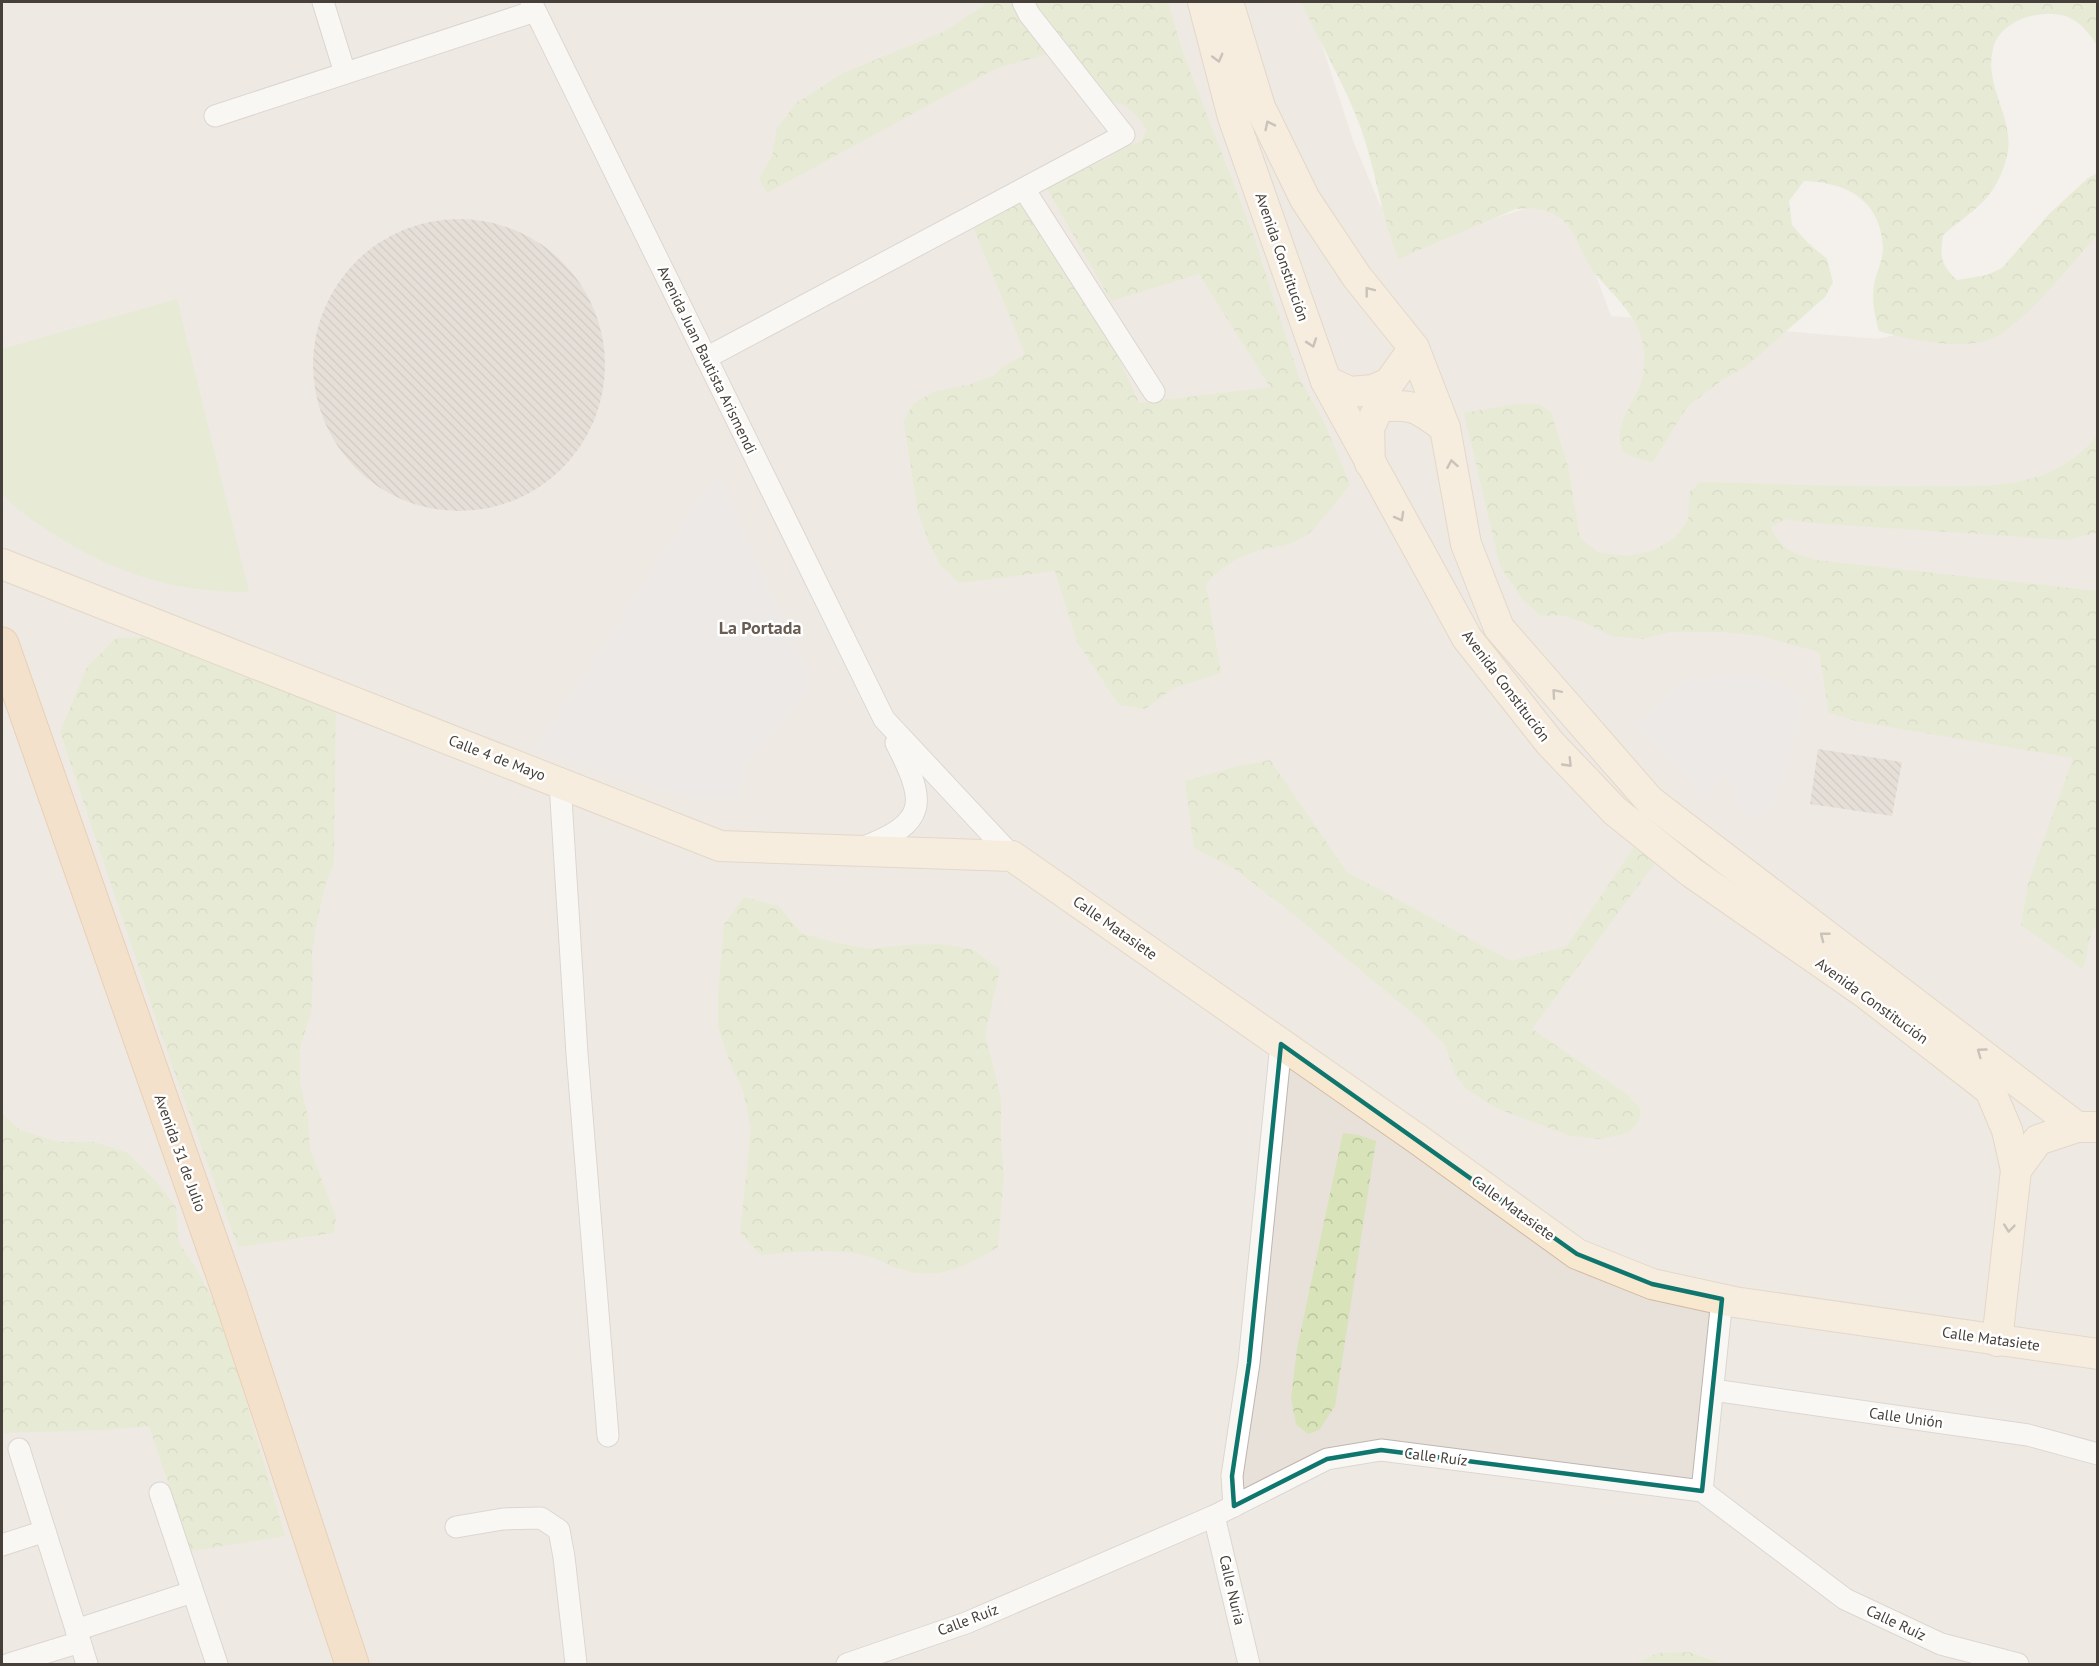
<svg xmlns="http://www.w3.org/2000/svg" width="2099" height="1666" viewBox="0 0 2099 1666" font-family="'PT Sans',sans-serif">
<defs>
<pattern id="forest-crowns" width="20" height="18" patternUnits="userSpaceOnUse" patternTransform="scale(1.5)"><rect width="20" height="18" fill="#d8e3b9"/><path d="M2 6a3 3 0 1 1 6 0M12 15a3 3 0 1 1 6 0" fill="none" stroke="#bbc4a0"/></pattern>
<pattern id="building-back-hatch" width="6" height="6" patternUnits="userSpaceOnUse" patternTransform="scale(1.5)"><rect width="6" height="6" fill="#d4cac2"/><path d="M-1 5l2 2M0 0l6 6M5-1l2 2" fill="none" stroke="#aea59f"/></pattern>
</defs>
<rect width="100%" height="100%" fill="#f4f0eb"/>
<path fill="#e7e1da" d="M 2,2 L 1308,2 L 1354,143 L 1380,205 L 1413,244 L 1543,203 L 1574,216 L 1611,316 L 1878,339 L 2015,306 L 2097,234 L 2097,1664 L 2,1664 Z"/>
<path fill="#d8e3b9" d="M 177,299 L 249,592 C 175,593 114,573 52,533 C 35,522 14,509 2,493 L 2,349 Z"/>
<g fill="url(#forest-crowns)">
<path d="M 984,2 L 1168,2 L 1183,53 L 1253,234 L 1299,377 L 1325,424 L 1350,485 C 1338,498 1318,528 1304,537 C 1284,549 1275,545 1256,551 C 1236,558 1219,568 1206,584 L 1221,673 L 1174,688 L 1145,709 L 1119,705 L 1077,642 L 1055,571 L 960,583 L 941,566 L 929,543 L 917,508 L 904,421 L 913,404 L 935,391 L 967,385 L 993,376 L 1001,368 L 1025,354 L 972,224 L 1004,202 L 1026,204 L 1103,322 L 1139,403 L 1270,387 L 1199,274 L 1111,301 L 1046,187 L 1109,158 L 1123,147 L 1140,142 L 1147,130 C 1127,99 1114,100 1080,97 L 1048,54 L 997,68 L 767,193 L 759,179 L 772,156 L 777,129 L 795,104 L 843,73 L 943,32 L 983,6 Z"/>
<path d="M 1301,2 L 2097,2 L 2097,45 C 2089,34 2082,23 2068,17 C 2043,7 1999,20 1993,49 C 1983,88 2018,121 2006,160 C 1994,201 1973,210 1943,235 C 1940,257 1940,264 1957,280 L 1987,275 L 2002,268 L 2049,214 L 2088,178 L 2097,173 L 2097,235 C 2073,262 2020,330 1988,340 C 1959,350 1908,340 1879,331 C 1874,314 1871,297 1875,280 C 1878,269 1883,259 1883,248 C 1881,200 1847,182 1804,181 L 1789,201 L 1792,225 L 1807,242 L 1827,259 L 1833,282 L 1825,297 L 1748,365 L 1721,381 L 1687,407 L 1653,462 C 1642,459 1625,458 1621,447 C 1614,426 1634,402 1641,383 C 1644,375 1645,360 1644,351 C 1641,317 1613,296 1594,272 C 1580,254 1577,231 1560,218 C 1546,208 1533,208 1516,209 L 1398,259 C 1381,216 1376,169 1360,126 C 1344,83 1320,43 1301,2 Z"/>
<path d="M 1515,404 L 1539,404 L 1551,412 L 1568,466 L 1580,538 L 1597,552 L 1628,556 L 1653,550 L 1675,538 L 1688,520 L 1690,491 L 1701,482 C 1776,484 1850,487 1925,486 C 1960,486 1996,488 2030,479 C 2056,472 2082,456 2097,435 L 2097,533 L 2067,540 L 1811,523 L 1785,519 L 1771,527 C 1781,551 1793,553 1816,560 L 2097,591 L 2098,925 L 2092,931 L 2083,969 L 2021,925 L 2028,884 L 2073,758 L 1860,722 L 1829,713 L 1819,652 L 1761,636 L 1721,632 L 1670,632 L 1643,639 L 1612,636 L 1586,623 L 1561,615 L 1541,616 L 1523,600 L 1500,566 L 1464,413 Z"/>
<path d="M 169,637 L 336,698 L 334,865 L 326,882 L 316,926 L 312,955 L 313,974 L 311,1013 L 300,1048 L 300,1083 L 308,1116 L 310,1149 L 336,1217 L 334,1233 L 238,1247 L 173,1069 L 60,732 L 87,667 L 116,638 Z"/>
<path d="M 1270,760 L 1347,872 L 1511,961 L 1567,946 L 1636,844 L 1658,859 L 1532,1029 L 1627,1094 L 1641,1110 L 1639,1121 L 1628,1133 L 1600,1139 L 1570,1136 L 1496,1108 L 1466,1089 L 1455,1074 L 1445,1045 L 1417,1017 L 1282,905 L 1233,868 L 1194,848 L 1185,781 L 1235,767 Z"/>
<path d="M 744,897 L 779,906 L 801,933 L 833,942 L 870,949 L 904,945 L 939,944 L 972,949 L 1000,970 L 985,1034 L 1001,1098 L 1001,1142 L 1004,1176 L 998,1247 C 965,1267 937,1282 897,1268 C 886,1264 875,1257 863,1255 C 827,1248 797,1252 761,1255 L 740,1232 L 751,1129 L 743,1091 L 729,1061 L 718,1026 L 718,992 L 724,924 Z"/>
<path d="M 2,1114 L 20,1130 L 59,1142 L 94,1142 L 128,1153 L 154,1179 L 176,1207 L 179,1243 L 198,1272 L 220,1312 L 285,1536 L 191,1551 L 149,1426 L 107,1430 L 2,1433 Z"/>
<path d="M 1343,1133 L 1359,1135 L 1376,1141 L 1335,1406 L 1319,1430 L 1308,1434 L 1296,1424 L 1291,1398 L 1297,1349 Z"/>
<path d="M 1689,1652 L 1722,1664 L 1637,1664 L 1657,1653 Z"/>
</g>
<g fill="#e3e1df">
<path d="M 717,474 L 812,684 L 746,764 L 739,798 L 695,799 L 535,750 Z"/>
<path d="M 1740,675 L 1762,676 L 1779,683 L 1805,702 L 1773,806 L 1754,818 L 1740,808 L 1729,775 L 1721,777 L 1712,792 L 1700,800 L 1692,779 L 1636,725 L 1673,690 L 1689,680 Z"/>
</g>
<g fill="url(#building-back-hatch)">
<circle cx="459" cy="365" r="146"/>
<path d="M 1818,749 L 1902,762 L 1892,816 L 1810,804 Z"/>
</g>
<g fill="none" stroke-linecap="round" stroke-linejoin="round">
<defs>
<g id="street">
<path d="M 323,2 L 345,73"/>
<path d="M 531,2 L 884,719 L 1012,856"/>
<path d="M 215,116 L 535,11"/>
<path d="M 1024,189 L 1154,392"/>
<path d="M 706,358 L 1124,135 L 1029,14 L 1023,2"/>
<path d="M 560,783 L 577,1054 L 608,1436"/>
<path d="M 861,848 C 928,823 927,803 896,743"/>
<path d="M 1713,1390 L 2028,1435 L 2098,1454"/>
<path d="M 19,1449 L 87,1664"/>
<path d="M 1702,1491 L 1722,1299"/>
<path d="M 160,1493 L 217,1664"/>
<path d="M 1234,1506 L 1232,1476 L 1249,1363 L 1281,1044"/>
<path d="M 1214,1516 L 1249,1664"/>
<path d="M 456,1527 L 503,1519 L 541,1518 L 559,1530 L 564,1557 L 576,1664"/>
<path d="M 2,1545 L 45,1531"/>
<path d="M 76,1630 L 192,1592"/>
<path d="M 9,1664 L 80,1642"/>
<path d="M 847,1664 L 966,1623 L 1214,1516 L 1327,1459 L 1381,1450 L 1702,1491 L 1845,1599 L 1941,1644 L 2018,1664"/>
</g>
<g id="secondary">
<path d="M 1203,2 L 1233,117 L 1326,381 L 1467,638 L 1550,743 L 1615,811 L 1691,872 L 1865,993 L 1990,1090 L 2007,1130 L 2016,1170"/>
<path d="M 1228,2 L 1260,107 L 1305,199 L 1357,277 L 1414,348 L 1445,428 L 1466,544 L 1499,628 L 1650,801 L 2077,1127"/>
<path d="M 1326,381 L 1350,392 L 1373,390 L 1389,383 L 1414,348"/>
<path d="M 1370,463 L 1369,428 L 1379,407 C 1413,403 1419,408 1445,428"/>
<path d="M 2,564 L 720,846 L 1012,856 L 1416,1138 L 1577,1254 L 1652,1284 L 1734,1302 L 2098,1354"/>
<path d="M 1997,1341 L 2016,1170 L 2038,1140 L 2077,1127 L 2093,1127"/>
</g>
<path id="primary" d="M 2,644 L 230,1295 L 352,1664"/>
</defs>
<use href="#street" stroke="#bfb6af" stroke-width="23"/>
<use href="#secondary" stroke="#cebaa0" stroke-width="32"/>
<use href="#primary" stroke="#d8a975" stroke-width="35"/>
<use href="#street" stroke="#fff" stroke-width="21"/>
<use href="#secondary" stroke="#f9e8d0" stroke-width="30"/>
<use href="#primary" stroke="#f4cfa4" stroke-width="33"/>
</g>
<defs><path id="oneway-chevron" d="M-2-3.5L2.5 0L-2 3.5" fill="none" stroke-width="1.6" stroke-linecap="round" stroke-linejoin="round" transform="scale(1.5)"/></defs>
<g stroke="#978c7e">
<use href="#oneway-chevron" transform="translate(1218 58) rotate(75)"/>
<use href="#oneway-chevron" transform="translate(1269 125) rotate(-116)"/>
<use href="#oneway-chevron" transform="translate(1369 291) rotate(-128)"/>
<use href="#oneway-chevron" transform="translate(1312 343) rotate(71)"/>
<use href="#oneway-chevron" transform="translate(1452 464) rotate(-100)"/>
<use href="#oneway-chevron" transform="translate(1400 517) rotate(61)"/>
<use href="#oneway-chevron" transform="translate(1556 693) rotate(-131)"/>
<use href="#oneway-chevron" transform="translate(1568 763) rotate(46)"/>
<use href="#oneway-chevron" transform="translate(1824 936) rotate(-142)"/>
<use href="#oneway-chevron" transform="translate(1981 1052) rotate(-144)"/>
<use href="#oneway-chevron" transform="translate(2009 1228) rotate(96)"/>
</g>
<path d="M0 0H2099V1666H0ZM 1281,1044 L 1577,1254 L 1652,1284 L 1722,1299 L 1702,1491 L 1381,1450 L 1327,1459 L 1234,1506 L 1232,1476 L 1249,1363 Z" fill="#f4f0eb" fill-opacity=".55" fill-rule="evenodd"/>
<path fill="none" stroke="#0f766e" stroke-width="4.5" stroke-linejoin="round" d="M 1281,1044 L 1577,1254 L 1652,1284 L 1722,1299 L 1702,1491 L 1381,1450 L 1327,1459 L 1234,1506 L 1232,1476 L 1249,1363 Z"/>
<g text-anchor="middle" stroke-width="5" stroke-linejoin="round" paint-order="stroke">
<g font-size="15" fill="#47403a" stroke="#fff">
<text transform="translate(1282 257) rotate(71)" y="5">Avenida Constitución</text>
<text transform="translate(707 360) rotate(64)" y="5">Avenida Juan Bautista Arismendi</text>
<text transform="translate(1506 686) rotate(53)" y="5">Avenida Constitución</text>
<text transform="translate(497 758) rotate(21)" y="5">Calle 4 de Mayo</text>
<text transform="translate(1115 928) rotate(35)" y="5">Calle Matasiete</text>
<text transform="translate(1872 1001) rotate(36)" y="5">Avenida Constitución</text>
<text transform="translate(180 1153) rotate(70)" y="5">Avenida 31 de Julio</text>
<text transform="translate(1513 1208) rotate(36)" y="5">Calle Matasiete</text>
<text transform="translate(1991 1339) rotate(8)" y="5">Calle Matasiete</text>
<text transform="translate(1906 1418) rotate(8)" y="5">Calle Unión</text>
<text transform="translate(1436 1457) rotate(7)" y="5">Calle Ruíz</text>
<text transform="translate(1232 1590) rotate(77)" y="5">Calle Nuria</text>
<text transform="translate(968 1620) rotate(-21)" y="5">Calle Ruíz</text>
<text transform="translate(1896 1623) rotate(25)" y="5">Calle Ruíz</text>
</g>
<g font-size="18" font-weight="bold" fill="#695c52" stroke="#fff">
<text x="760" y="634">La Portada</text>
</g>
</g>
<rect width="2099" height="1666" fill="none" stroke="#47403a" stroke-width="6"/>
</svg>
